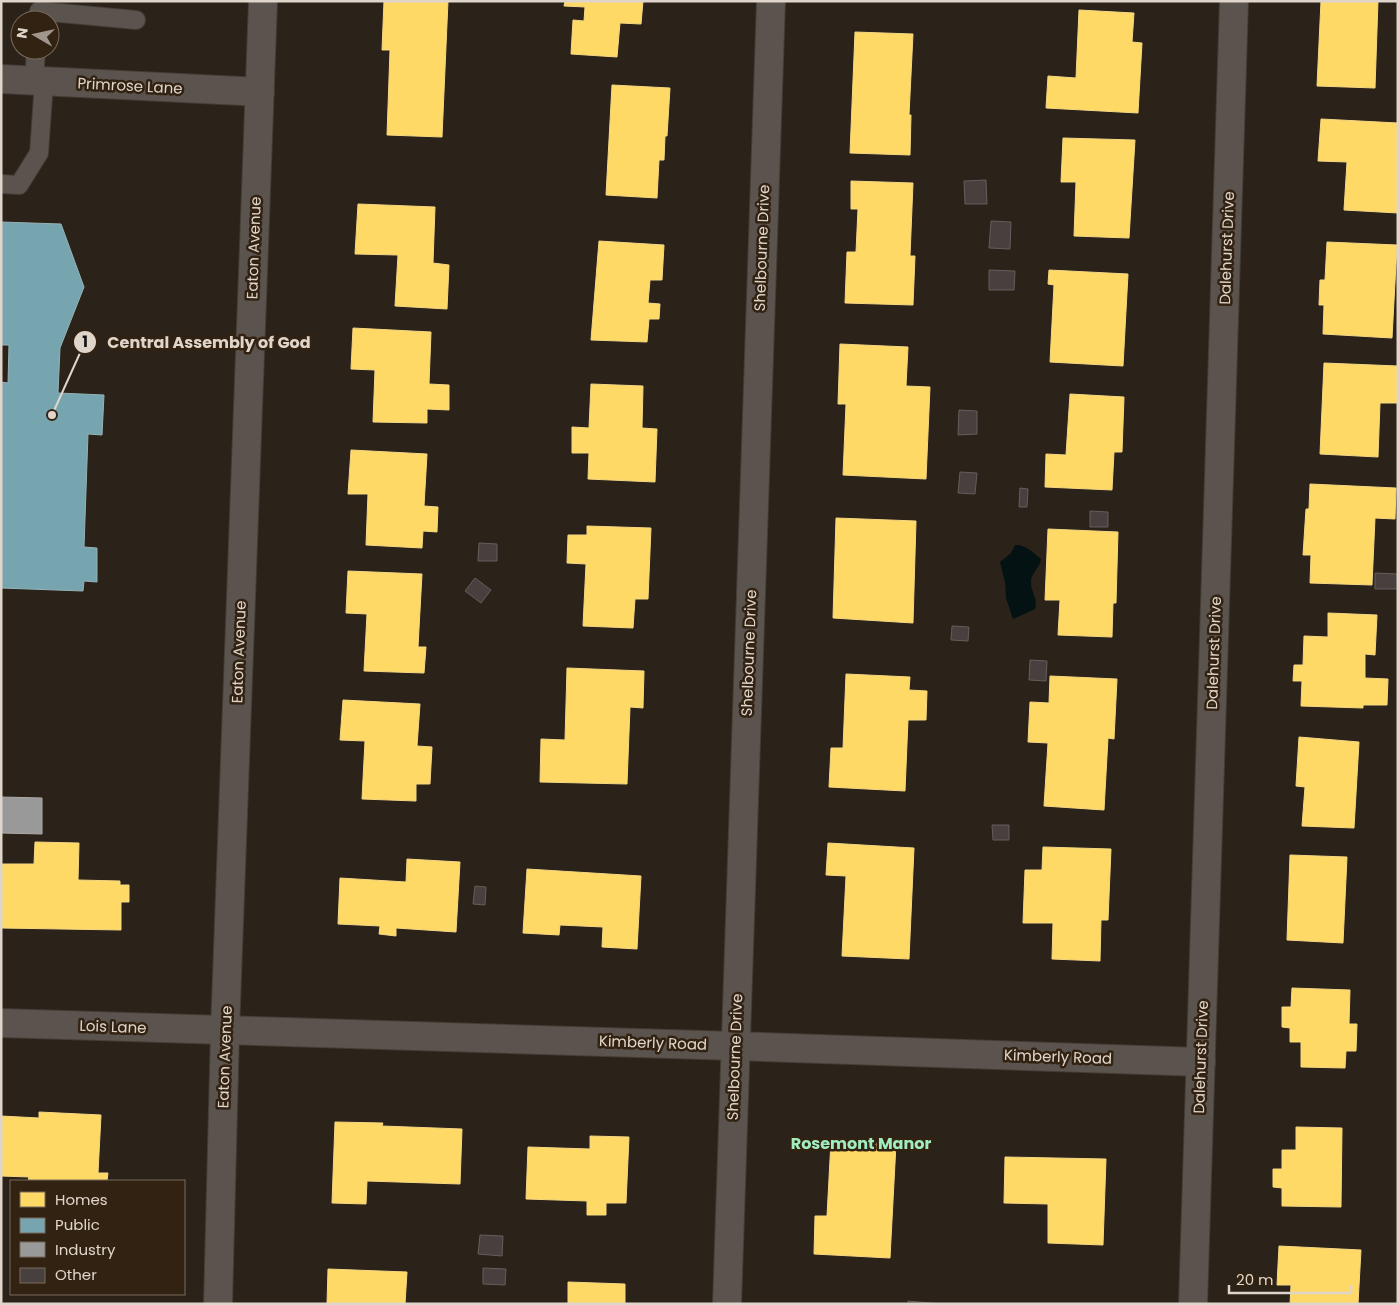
<svg xmlns="http://www.w3.org/2000/svg" width="1399" height="1305" viewBox="0 0 1399 1305" font-family="Poppins,sans-serif">
<rect width="100%" height="100%" fill="#2b2219"/>
<path fill="#041214" d="M 1015,545 C 1026,544 1033,553 1041,559 C 1040,567 1031,573 1031,582 C 1031,593 1038,597 1035,609 L 1013,619 L 1006,598 L 1005,582 L 1000,562 L 1011,553 Z"/>
<g fill="#ffd966" stroke="#f6d884">
<path d="M 384,1 L 448,1 L 442,137 L 387,135 L 390,50 L 382,50 Z"/>
<path d="M 565,1 L 643,1 L 641,24 L 620,23 L 617,57 L 571,54 L 573,20 L 584,21 L 585,7 L 564,6 Z"/>
<path d="M 1321,1 L 1378,1 L 1375,88 L 1317,86 Z"/>
<path d="M 1079,10 L 1134,13 L 1132,42 L 1142,43 L 1138,113 L 1046,108 L 1048,76 L 1076,78 Z"/>
<path d="M 855,32 L 913,34 L 909,115 L 911,115 L 910,155 L 850,153 Z"/>
<path d="M 612,85 L 670,88 L 667,136 L 665,136 L 664,160 L 659,160 L 657,198 L 606,195 Z"/>
<path d="M 1321,119 L 1398,123 L 1398,213 L 1344,210 L 1347,162 L 1318,161 Z"/>
<path d="M 1063,138 L 1135,140 L 1129,238 L 1074,236 L 1076,182 L 1061,182 Z"/>
<path d="M 851,181 L 913,183 L 910,256 L 915,256 L 913,305 L 845,303 L 847,252 L 856,252 L 858,209 L 851,209 Z"/>
<path d="M 358,204 L 435,207 L 433,263 L 449,265 L 447,309 L 395,306 L 398,255 L 355,254 Z"/>
<path d="M 599,241 L 664,245 L 662,280 L 650,280 L 648,303 L 660,304 L 659,319 L 649,319 L 647,342 L 591,340 Z"/>
<path d="M 1327,242 L 1397,245 L 1392,338 L 1323,334 L 1324,305 L 1319,305 L 1320,280 L 1325,280 Z"/>
<path d="M 1049,270 L 1128,274 L 1123,366 L 1050,362 L 1054,285 L 1048,284 Z"/>
<path d="M 353,328 L 431,332 L 429,384 L 449,385 L 449,410 L 427,409 L 427,423 L 373,422 L 375,370 L 351,369 Z"/>
<path d="M 840,344 L 908,347 L 906,386 L 930,387 L 926,479 L 843,475 L 846,404 L 838,404 Z"/>
<path d="M 1324,363 L 1398,366 L 1398,403 L 1380,403 L 1378,457 L 1320,454 Z"/>
<path d="M 591,384 L 643,386 L 642,428 L 657,429 L 655,482 L 588,479 L 589,453 L 572,453 L 572,427 L 589,428 Z"/>
<path d="M 1070,394 L 1124,397 L 1122,452 L 1114,452 L 1112,490 L 1045,487 L 1046,454 L 1066,455 Z"/>
<path d="M 351,450 L 427,454 L 424,506 L 438,507 L 437,532 L 423,531 L 422,548 L 366,545 L 368,494 L 348,494 Z"/>
<path d="M 1310,484 L 1396,488 L 1395,519 L 1375,518 L 1372,585 L 1310,583 L 1311,555 L 1303,555 L 1306,509 L 1309,509 Z"/>
<path d="M 836,518 L 916,521 L 913,623 L 833,618 Z"/>
<path d="M 587,526 L 651,528 L 648,599 L 635,599 L 633,628 L 583,626 L 586,564 L 567,563 L 568,535 L 587,535 Z"/>
<path d="M 1048,529 L 1118,532 L 1116,603 L 1113,603 L 1112,637 L 1058,635 L 1060,600 L 1045,600 Z"/>
<path d="M 348,571 L 422,574 L 418,647 L 426,647 L 424,673 L 364,671 L 367,614 L 346,613 Z"/>
<path d="M 1328,613 L 1377,615 L 1375,655 L 1365,654 L 1365,678 L 1388,679 L 1387,705 L 1363,705 L 1363,708 L 1301,706 L 1302,681 L 1293,681 L 1294,665 L 1303,665 L 1304,636 L 1328,637 Z"/>
<path d="M 567,668 L 644,671 L 643,708 L 630,707 L 627,784 L 540,782 L 541,739 L 565,740 Z"/>
<path d="M 846,674 L 910,677 L 909,690 L 927,691 L 926,720 L 908,720 L 905,791 L 829,787 L 831,748 L 843,748 Z"/>
<path d="M 1050,676 L 1117,679 L 1114,739 L 1108,738 L 1104,810 L 1044,806 L 1048,743 L 1028,742 L 1030,702 L 1049,703 Z"/>
<path d="M 343,700 L 420,704 L 417,746 L 432,747 L 430,784 L 416,784 L 416,801 L 362,799 L 365,741 L 340,740 Z"/>
<path d="M 1299,737 L 1359,742 L 1354,828 L 1302,826 L 1305,787 L 1296,786 Z"/>
<path d="M 35,842 L 79,843 L 78,880 L 120,881 L 120,885 L 129,885 L 129,902 L 121,902 L 121,930 L 1,928 L 1,864 L 34,864 Z"/>
<path d="M 828,843 L 914,848 L 909,959 L 842,956 L 846,876 L 826,875 Z"/>
<path d="M 1043,847 L 1111,849 L 1108,920 L 1101,920 L 1100,961 L 1052,959 L 1053,923 L 1023,923 L 1025,870 L 1042,870 Z"/>
<path d="M 1290,855 L 1347,857 L 1343,943 L 1287,940 Z"/>
<path d="M 407,859 L 460,862 L 456,932 L 396,928 L 396,936 L 379,934 L 380,926 L 338,924 L 340,878 L 406,882 Z"/>
<path d="M 527,869 L 641,876 L 637,949 L 602,947 L 603,927 L 560,925 L 559,935 L 523,933 Z"/>
<path d="M 1292,988 L 1350,990 L 1349,1024 L 1357,1024 L 1356,1051 L 1346,1051 L 1345,1068 L 1301,1067 L 1301,1042 L 1290,1042 L 1290,1028 L 1282,1027 L 1282,1007 L 1291,1007 Z"/>
<path d="M 39,1112 L 101,1115 L 98,1173 L 108,1173 L 107,1181 L 28,1181 L 29,1177 L 1,1176 L 1,1116 L 39,1118 Z"/>
<path d="M 335,1122 L 383,1123 L 382,1126 L 462,1129 L 460,1184 L 367,1181 L 366,1204 L 332,1203 Z"/>
<path d="M 1296,1127 L 1342,1128 L 1341,1207 L 1282,1206 L 1282,1188 L 1273,1187 L 1273,1169 L 1282,1169 L 1282,1150 L 1296,1150 Z"/>
<path d="M 590,1136 L 629,1137 L 626,1203 L 606,1203 L 606,1215 L 587,1215 L 587,1201 L 526,1199 L 528,1147 L 590,1149 Z"/>
<path d="M 831,1141 L 896,1144 L 890,1258 L 814,1254 L 815,1216 L 827,1216 Z"/>
<path d="M 1005,1157 L 1106,1159 L 1103,1245 L 1048,1243 L 1048,1204 L 1004,1203 Z"/>
<path d="M 1279,1246 L 1361,1250 L 1358,1304 L 1290,1304 L 1291,1285 L 1277,1285 Z"/>
<path d="M 328,1269 L 407,1272 L 405,1304 L 327,1304 Z"/>
<path d="M 568,1282 L 625,1284 L 625,1304 L 568,1304 Z"/>
</g>
<path fill="#76a5af" stroke="#96b3b7" d="M 1,222 L 61,224 L 84,287 L 60,348 L 58,393 L 104,395 L 102,435 L 88,434 L 84,547 L 97,548 L 97,582 L 84,581 L 83,591 L 1,588 L 1,382 L 8,383 L 9,345 L 1,345 Z"/>
<path fill="#999" stroke="#aeaba8" d="M 1,797 L 42,798 L 42,834 L 1,833 Z"/>
<g fill="#48403f" stroke="#665d5c">
<path d="M 986,180 L 987,204 L 965,204 L 964,181 Z"/>
<path d="M 991,221 L 1011,222 L 1010,249 L 989,248 Z"/>
<path d="M 989,270 L 1015,271 L 1014,290 L 989,290 Z"/>
<path d="M 959,410 L 977,411 L 977,434 L 958,435 Z"/>
<path d="M 960,472 L 977,473 L 975,494 L 958,493 Z"/>
<path d="M 1020,488 L 1028,489 L 1027,507 L 1019,507 Z"/>
<path d="M 1090,511 L 1108,512 L 1108,527 L 1090,527 Z"/>
<path d="M 479,543 L 497,544 L 497,561 L 478,561 Z"/>
<path d="M 1375,573 L 1398,574 L 1398,589 L 1375,589 Z"/>
<path d="M 475,578 L 491,590 L 481,603 L 465,591 Z"/>
<path d="M 952,626 L 969,627 L 968,641 L 951,640 Z"/>
<path d="M 1030,660 L 1047,661 L 1046,681 L 1029,680 Z"/>
<path d="M 992,825 L 1009,825 L 1009,840 L 993,840 Z"/>
<path d="M 475,886 L 486,887 L 485,905 L 473,904 Z"/>
<path d="M 480,1235 L 503,1236 L 502,1256 L 478,1254 Z"/>
<path d="M 483,1268 L 506,1269 L 505,1285 L 483,1284 Z"/>
<path d="M 908,1301 L 941,1304 L 908,1304 Z"/>
</g>
<g fill="none" stroke-linecap="round" stroke-linejoin="round">
<defs>
<g id="lane">
<path d="M 38,20 L 39,11 L 136,20"/>
<path d="M 34,81 L 36,50"/>
<path d="M 1,184 L 19,185 L 39,153 L 44,82"/>
</g>
<g id="street">
<path d="M 1,79 L 260,92"/>
<path d="M 1,1023 L 735,1046 L 1201,1062"/>
<path d="M 727,1304 L 771,1"/>
<path d="M 1193,1304 L 1234,1"/>
</g>
<path id="secondary" d="M 218,1304 L 225,1031 L 263,1"/>
</defs>
<use href="#lane" stroke="#443c35" stroke-width="20"/>
<use href="#street" stroke="#443c35" stroke-width="30"/>
<use href="#secondary" stroke="#443c35" stroke-width="30"/>
<use href="#lane" stroke="#5b544e" stroke-width="18"/>
<use href="#street" stroke="#5b544e" stroke-width="28"/>
<use href="#secondary" stroke="#5b544e" stroke-width="28"/>
</g>
<g text-anchor="middle" stroke-width="5" stroke-linejoin="round" paint-order="stroke">
<g font-size="15" fill="#e0d5cb" stroke="#322212">
<text transform="translate(130 86) rotate(3)" y="5">Primrose Lane</text>
<text transform="translate(254 248) rotate(-88)" y="5">Eaton Avenue</text>
<text transform="translate(762 248) rotate(-88)" y="5">Shelbourne Drive</text>
<text transform="translate(1227 248) rotate(-88)" y="5">Dalehurst Drive</text>
<text transform="translate(239 652) rotate(-88)" y="5">Eaton Avenue</text>
<text transform="translate(749 653) rotate(-88)" y="5">Shelbourne Drive</text>
<text transform="translate(1214 653) rotate(-88)" y="5">Dalehurst Drive</text>
<text transform="translate(113 1027) rotate(2)" y="5">Lois Lane</text>
<text transform="translate(653 1043) rotate(2)" y="5">Kimberly Road</text>
<text transform="translate(225 1057) rotate(-88)" y="5">Eaton Avenue</text>
<text transform="translate(735 1057) rotate(-88)" y="5">Shelbourne Drive</text>
<text transform="translate(1058 1057) rotate(2)" y="5">Kimberly Road</text>
<text transform="translate(1201 1057) rotate(-88)" y="5">Dalehurst Drive</text>
</g>
<g font-size="16" font-weight="bold" fill="#a0edbf" stroke="#322212">
<text x="861" y="1149">Rosemont Manor</text>
</g>
</g>
<path fill="none" stroke="#e0d5cb" stroke-width="2" d="M52 415L85 342"/>
<g fill="#e0d5cb" stroke="#322212" stroke-width="2">
<circle cx="52" cy="415" r="5"/>
<circle cx="85" cy="342" r="12"/>
</g>
<g font-size="15" text-anchor="middle" font-weight="bold" fill="#111">
<text x="85" y="347">1</text>
</g>
<g font-size="16" text-anchor="middle" font-weight="bold" fill="#e0d5cb" stroke="#322212" stroke-width="5" stroke-linejoin="round" paint-order="stroke">
<text x="209" y="348">Central Assembly of God</text>
</g>
<rect width="1399" height="1305" fill="none" stroke="#e0d5cb" stroke-width="5"/>
<rect x="10" y="1180" width="175" height="115" fill="#322212" stroke="#786a5c"/>
<rect x="20" y="1192" width="25" height="15" fill="#ffd966" stroke="#786a5c"/>
<text x="55" y="1205" font-size="15" fill="#e0d5cb">Homes</text>
<rect x="20" y="1218" width="25" height="15" fill="#76a5af" stroke="#786a5c"/>
<text x="55" y="1230" font-size="15" fill="#e0d5cb">Public</text>
<rect x="20" y="1242" width="25" height="15" fill="#999999" stroke="#786a5c"/>
<text x="55" y="1255" font-size="15" fill="#e0d5cb">Industry</text>
<rect x="20" y="1268" width="25" height="15" fill="#48403f" stroke="#786a5c"/>
<text x="55" y="1280" font-size="15" fill="#e0d5cb">Other</text>
<g transform="translate(35 35) rotate(279)"><circle r="24" fill="#322212" stroke="#786a5c"/>
<path d="M0-4L9 19L0 12L-9 19Z" fill="#a1968d"/>
<text y="-8" font-size="14" font-weight="bold" text-anchor="middle" fill="#e0d5cb">N</text>
</g>
<path d="M1229 1285v8h122v-8" fill="none" stroke="#e0d5cb" stroke-width="2.5"/>
<text x="1236" y="1285" font-size="15" fill="#e0d5cb" stroke="#322212" stroke-width="4" paint-order="stroke">20 m</text>
</svg>
